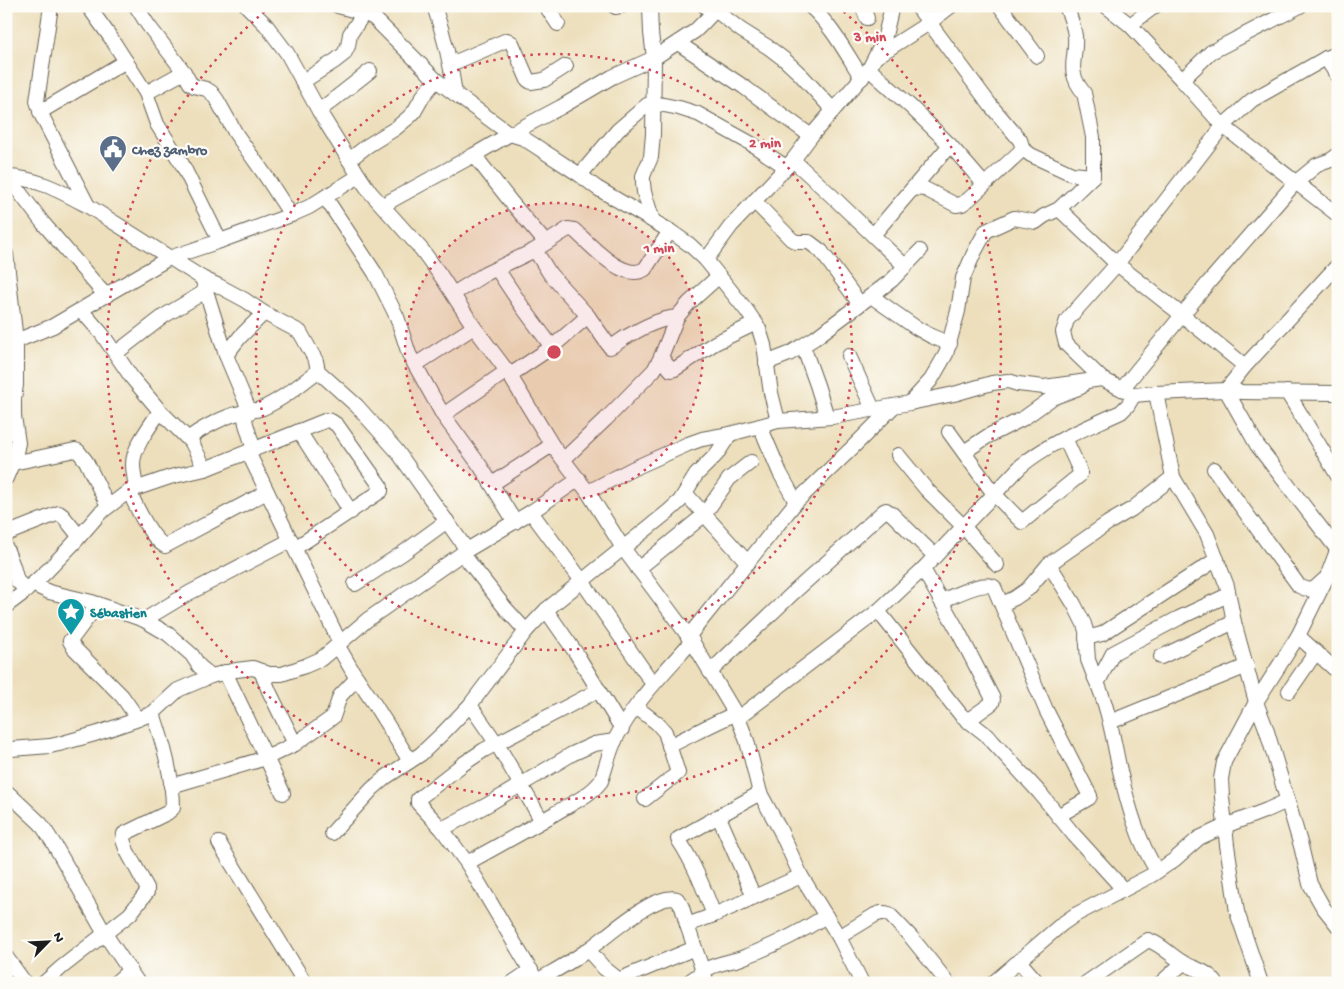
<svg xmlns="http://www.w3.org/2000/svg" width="1344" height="989" viewBox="0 0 1344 989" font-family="'Gochi Hand',sans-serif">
<rect width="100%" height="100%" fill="#fdfcf7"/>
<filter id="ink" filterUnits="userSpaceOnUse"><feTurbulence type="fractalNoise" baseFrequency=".02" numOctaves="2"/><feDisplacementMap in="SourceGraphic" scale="10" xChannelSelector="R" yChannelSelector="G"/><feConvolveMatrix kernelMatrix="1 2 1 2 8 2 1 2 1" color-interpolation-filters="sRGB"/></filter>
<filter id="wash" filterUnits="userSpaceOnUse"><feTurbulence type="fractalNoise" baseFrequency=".0096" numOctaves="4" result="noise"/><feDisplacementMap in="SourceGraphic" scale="20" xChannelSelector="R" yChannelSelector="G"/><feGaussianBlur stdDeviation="1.12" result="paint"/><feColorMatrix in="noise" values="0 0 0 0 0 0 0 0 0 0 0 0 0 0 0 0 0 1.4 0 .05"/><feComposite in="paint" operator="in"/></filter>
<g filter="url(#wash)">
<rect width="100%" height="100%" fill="#eddfbc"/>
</g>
<g filter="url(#ink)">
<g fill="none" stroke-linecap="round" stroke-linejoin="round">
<defs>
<g id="street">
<path d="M 51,6 L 37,101 L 42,116 L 88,206"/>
<path d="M 88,6 L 111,38 L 146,93 L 157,124 L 182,164 L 220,241"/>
<path d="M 136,6 L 148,25 L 184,72 L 146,93"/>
<path d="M 247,6 L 266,25 L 287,53 L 319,111 L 359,176 L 370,192 L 422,250 L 441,276 L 474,327 L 507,371 L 552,445 L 588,492 L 623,548 L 692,641 L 738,718 L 747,741 L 760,793 L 780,830 L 801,876 L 839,937 L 862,983"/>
<path d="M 338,6 L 364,13 L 374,18 L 436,80 L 510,134 L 523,138 L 534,145 L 580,175 L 597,188 L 670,231 L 690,245 L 706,260 L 747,311 L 759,329 L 764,345 L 771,393 L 778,421"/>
<path d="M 434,6 C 444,35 451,64 455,94"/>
<path d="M 546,6 L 558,24"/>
<path d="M 614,6 L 616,7 L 621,6"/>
<path d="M 650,6 L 651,33 L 654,58 L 653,134 L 651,157 L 643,176 L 643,183 L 644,192 L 653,221"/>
<path d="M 705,6 L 709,9 L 715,10 L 741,30 L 768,47 L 785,60 L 801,75 L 833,110"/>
<path d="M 810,6 C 832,26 846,53 862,78"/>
<path d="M 862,6 L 867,18"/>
<path d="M 917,6 L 991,106 L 1020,140 L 1023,149 L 1031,155 L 1072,174 L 1093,176"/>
<path d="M 1000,6 L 1037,56"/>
<path d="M 1106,6 L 1130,25 L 1182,80 L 1223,126 L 1338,215"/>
<path d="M 1130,25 L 1155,6"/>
<path d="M 678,43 L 744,87 L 811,136"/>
<path d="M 1338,53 L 1326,58 L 1338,77"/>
<path d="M 877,56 L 929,23 L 951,6"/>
<path d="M 451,64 L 507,40 L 512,43 L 528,80 L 531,82 L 544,80 L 566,66"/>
<path d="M 869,69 L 911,107 L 950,145 L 984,184"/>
<path d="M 184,72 L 190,83 L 194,86 L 206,89 L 211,92 L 217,100 L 236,134 L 265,175 L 291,215"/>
<path d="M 1182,80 L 1211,52 L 1300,6"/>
<path d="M 302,82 L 335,61 L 344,54 L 348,46 L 350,34 L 364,13 L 362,6"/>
<path d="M 319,111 L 370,71"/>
<path d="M 40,112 L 126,61"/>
<path d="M 474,155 L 511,202 L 546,243"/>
<path d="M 349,160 L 367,146 L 396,128 L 409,117 L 414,112 L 423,96 L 436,80"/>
<path d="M 793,160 L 833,197 L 905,266"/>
<path d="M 580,175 L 618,130 L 647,105 L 654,103 L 679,108 L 698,114 L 750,143 L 786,167"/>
<path d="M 6,177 C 36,177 62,192 88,206 L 202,278 L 219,286 L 245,300 L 264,313 L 300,332 L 316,361 L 318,371 L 357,406 L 397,451 L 467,550"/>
<path d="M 8,177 L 43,223 L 106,296"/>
<path d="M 913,188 L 950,145"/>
<path d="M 325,197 L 375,273 L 397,317 L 409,354 L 443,415 L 481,467 L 515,522"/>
<path d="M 754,201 L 791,239 L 796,242 L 809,242 L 821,251 L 860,304"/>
<path d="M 383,205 L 474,155 L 510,134 L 561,107 L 612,77 L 654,58 L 695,31 L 705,21 L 719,6"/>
<path d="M 1059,209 L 1117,264 L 1223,126 L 1252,100 L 1326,58"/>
<path d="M 873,235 L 913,188 L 925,189 L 956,205 L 962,204 L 969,199 L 1023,149"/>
<path d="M 535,250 L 550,274 L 588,316 L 610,347 C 617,344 622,339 628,336 C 644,327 659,319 677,317"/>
<path d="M 6,254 L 16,341 L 16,385 L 14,399 L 14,416 L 18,443 L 15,457 L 6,478"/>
<path d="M 706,260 L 731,226 L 793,160 L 811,136 L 869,69 L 884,40 L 892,6"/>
<path d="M 1338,265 L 1245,366 L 1182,315 L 1117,264 L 1067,320 L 1063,332 L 1066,344 L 1102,379 L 1134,395 L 1156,393 L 1226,390 L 1242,392 L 1338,393"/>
<path d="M 497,269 L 521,305 L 552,347"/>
<path d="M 202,278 L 226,355 L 250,412"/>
<path d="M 453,294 L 485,274 L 535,250 L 568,229 L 574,230 C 589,243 623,283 645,269 L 670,231"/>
<path d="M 871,296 L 915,327 L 931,336 L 950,344"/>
<path d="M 81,310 L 102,334 L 132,378 L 160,411 L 192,443 L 205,469"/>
<path d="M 6,343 L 16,341 L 53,326 L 169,258 L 220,241 L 291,215 L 309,207 L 359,176"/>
<path d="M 803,346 L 817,385 L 827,417"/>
<path d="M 116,353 L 164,316 L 206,291"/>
<path d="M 226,355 L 240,337 L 264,313"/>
<path d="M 849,356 L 873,409"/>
<path d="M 661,357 L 671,370 L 675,369 L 715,343 L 756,323"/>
<path d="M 766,363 L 789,354 L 815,338 L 892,280 L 920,251"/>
<path d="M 415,365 L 474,327"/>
<path d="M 1245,366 L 1226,390 L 1257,445 L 1337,549"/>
<path d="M 510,375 L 552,347 L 588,316"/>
<path d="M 1122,389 L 1209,282 L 1295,183 L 1317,165 L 1331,160 L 1338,155"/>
<path d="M 1287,392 L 1338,476"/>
<path d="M 1156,393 L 1173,477 L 1207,534 L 1227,586 L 1234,622 L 1256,702 L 1266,728 L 1301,846 L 1310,884 L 1323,907 L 1338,926"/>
<path d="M 910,403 L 931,380 L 946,354 L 958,311 L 963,278 L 974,253 L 986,231 L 1014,218 L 1036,222 L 1044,216 L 1059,209 L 1093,176 L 1093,137 L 1084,93 C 1065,70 1077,60 1075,36 C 1074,26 1070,16 1066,6"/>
<path d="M 244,413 L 246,424 L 254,450"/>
<path d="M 443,415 L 507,371"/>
<path d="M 760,426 L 780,473 L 796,502"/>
<path d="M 299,431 L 351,512"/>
<path d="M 949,432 L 994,494 L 1022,522 L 1080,475 L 1080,471 L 1065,438"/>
<path d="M 188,439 C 200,429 225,416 240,413 C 248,411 255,411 263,408 C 283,399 301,384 318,371"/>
<path d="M 248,452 L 340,643"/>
<path d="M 964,452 L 988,436 L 1024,418 L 1052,398 L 1081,387"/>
<path d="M 898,455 L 926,489 L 964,527 L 997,565"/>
<path d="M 564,459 L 606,419 L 654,370 L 661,357 L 677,317 L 689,303 L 719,276"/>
<path d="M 13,463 L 75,450 L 78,451 L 86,461 L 108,506"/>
<path d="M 1214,469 L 1299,586 L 1306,589 L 1313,590 L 1324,580"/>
<path d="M 492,484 L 552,445"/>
<path d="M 136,488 C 135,480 133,472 133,464 C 133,447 151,425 160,411"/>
<path d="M 129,491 C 136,506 150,538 165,546 L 267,492"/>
<path d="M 588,492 L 632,469 L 688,444 L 702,439 L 730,434 L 778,421 L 832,417 L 910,403 L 954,394 L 992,383 L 1008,381 L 1018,384 L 1044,387 L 1102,379"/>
<path d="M 686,494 L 748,563"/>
<path d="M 531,512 L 582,581 L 653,684"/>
<path d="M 6,534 L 59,513 L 63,516 L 79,536"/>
<path d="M 6,548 L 13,566 L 17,581 L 27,590"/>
<path d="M 462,553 L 506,609 L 526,631"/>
<path d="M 1049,564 L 1074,604 L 1084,624 L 1086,631 L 1088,660 L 1095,678"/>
<path d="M 638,569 L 704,515 L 729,479 L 751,462"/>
<path d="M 923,569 L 957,629 L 993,699 L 992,703 L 967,721"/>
<path d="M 32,584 L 49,592 L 92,602 L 144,620 L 168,634 L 192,655 L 199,666 L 211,676"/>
<path d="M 355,584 L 403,553 L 447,521"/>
<path d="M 941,601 C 954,596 983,580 994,587 L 1046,710 L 1090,796 L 1089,798 L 1058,816"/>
<path d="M 98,604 L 70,641 L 74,648 L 122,696 L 138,719"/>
<path d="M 1002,604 L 1015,598 L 1028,589 L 1049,564 L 1108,523 L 1132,509 L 1173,477"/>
<path d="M 6,606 L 22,594 L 47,571 L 73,544 L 100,513 L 129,491 L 170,477 L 205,469 L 327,420 L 331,421 L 337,425 L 381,487 L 381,491 L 295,548"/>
<path d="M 546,610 L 576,653 L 622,729"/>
<path d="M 878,611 L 961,715 L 988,736 L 993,742 L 1039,792 L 1074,835 L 1115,880 L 1123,890"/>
<path d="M 144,620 L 189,593 L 291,540"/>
<path d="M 1298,636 L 1338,672"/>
<path d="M 688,637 L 796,502 L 852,448 L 894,406"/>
<path d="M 1086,638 L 1102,634 L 1217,559"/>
<path d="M 338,646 L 353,672 L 373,702 L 410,761"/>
<path d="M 1161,657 L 1234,622"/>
<path d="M 261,671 L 269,691 L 295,744"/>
<path d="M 225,672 L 283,793"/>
<path d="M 710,672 L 793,593 L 884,511 L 886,510 L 892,514 L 935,556"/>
<path d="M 1289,691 L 1316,652"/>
<path d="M 470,705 L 497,744 L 542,821"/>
<path d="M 636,707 L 657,723 L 665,732 L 678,773 L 645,799"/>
<path d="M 738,718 L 878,611 L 923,569 L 1021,466 C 1051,441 1087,428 1121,412 L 1128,405 L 1134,395"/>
<path d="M 1110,722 L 1247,666"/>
<path d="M 669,746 C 692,735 713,723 735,714"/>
<path d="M 6,751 L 11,749 L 50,746 L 59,744 L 95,734 L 133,721 L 153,713 L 178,690 L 211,676 L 236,670 L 253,668 L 269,674 L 282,674 L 305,666 L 321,659 L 367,620 L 467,550 L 531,512 L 579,479"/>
<path d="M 171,786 L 266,758 L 295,744 L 333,717 L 340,696 L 357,678"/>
<path d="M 6,791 L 41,824 L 54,844 L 105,934 L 138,983"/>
<path d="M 719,817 L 754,897"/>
<path d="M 442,829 L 487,805 L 572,754 L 594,744 L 615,741"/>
<path d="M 332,833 L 372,789 L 386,777 L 421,754 L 444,732 L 470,705 L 526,631 L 546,610 L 669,511 L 680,501 L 696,475 L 716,455 L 730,434"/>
<path d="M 219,843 L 305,983"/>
<path d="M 467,863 L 442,829 L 418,803 L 418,799 L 463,764 L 484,750 L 599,690"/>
<path d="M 1157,871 C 1138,841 1128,805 1120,771 C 1113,739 1109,708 1095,678 L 1100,678 L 1113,653 L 1179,618 L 1228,595"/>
<path d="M 714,915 C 704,889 694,863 678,839 L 760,793"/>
<path d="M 839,937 L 875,915 C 880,913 883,912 889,914 L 911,937 L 948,983"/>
<path d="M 588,950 L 604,968 L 623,983"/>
<path d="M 6,957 L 25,983"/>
<path d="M 1019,961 L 1038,983"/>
<path d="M 537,981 C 554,971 573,961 589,949 C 608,936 655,892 677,899 L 682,907 L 687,925"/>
<path d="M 44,983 L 62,967 L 130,914 L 147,892 L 147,888 L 127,851 L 123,840 L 124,834 L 167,813 L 173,808 C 173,776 163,743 153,713"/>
<path d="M 115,983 L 130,970"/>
<path d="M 512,983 L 531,970"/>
<path d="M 538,983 L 467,863 C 496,847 525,831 554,814 C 570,804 590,796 601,781 C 606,767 609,753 615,740 C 634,702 664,673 692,641"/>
<path d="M 611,983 L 695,948"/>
<path d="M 687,983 C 695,978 702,971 709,968 C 719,963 729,962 739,959 C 769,948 799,933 826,916"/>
<path d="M 707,983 L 687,925 L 714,915 L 801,876"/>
<path d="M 993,983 L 1062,924 L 1075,915 L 1152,875 L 1174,860 L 1199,838 L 1225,826 L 1267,810 L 1287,801"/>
<path d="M 1086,983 L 1148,940 C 1161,944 1170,955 1182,962 C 1193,969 1207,970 1216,983"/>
<path d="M 1161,983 L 1183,963"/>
<path d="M 1261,983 L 1237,912 L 1227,845 L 1222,797 L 1221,779 L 1224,762 L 1256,702 L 1298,636 L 1327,577 L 1338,548"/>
</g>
</defs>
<use href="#street" stroke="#656054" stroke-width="16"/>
<use href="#street" stroke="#fff" stroke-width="14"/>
</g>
</g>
<circle cx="554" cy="352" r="149" fill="#d1495b" fill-opacity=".12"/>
<g fill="none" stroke="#d1495b" stroke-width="2.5" stroke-dasharray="2.5 5">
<circle cx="554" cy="352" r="149"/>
<circle cx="554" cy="352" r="298"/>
<path d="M838 7A447 447 0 1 1 270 7"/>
</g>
<defs>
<symbol id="civic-pin" viewBox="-11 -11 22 30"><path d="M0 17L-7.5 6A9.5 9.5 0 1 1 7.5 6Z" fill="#5c6f8a" stroke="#fdfcf7"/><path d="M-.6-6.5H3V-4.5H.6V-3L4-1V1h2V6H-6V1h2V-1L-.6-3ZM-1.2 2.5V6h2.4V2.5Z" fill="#fff"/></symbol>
<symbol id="sight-pin" viewBox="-11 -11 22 30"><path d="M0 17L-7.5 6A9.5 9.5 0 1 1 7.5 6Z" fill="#0f9aa8" stroke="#fdfcf7"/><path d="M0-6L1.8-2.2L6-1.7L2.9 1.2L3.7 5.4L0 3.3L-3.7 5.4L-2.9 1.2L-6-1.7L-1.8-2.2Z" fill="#fff"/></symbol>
</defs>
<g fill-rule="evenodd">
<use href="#civic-pin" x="97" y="133" width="32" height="43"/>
<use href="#sight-pin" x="55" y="596" width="32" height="43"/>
</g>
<g text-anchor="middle" stroke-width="4.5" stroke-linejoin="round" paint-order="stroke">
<g font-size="14" font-weight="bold" fill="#4e5e75" stroke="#fdfcf7" text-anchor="start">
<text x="132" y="154">Chez zambro</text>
</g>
<g font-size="14" font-weight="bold" fill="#0d838f" stroke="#fdfcf7" text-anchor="start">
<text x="90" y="617">Sébastien</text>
</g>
</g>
<circle cx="554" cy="352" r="8" fill="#d1495b" stroke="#fdfcf7" stroke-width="2.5"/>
<g font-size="15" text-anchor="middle" font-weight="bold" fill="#d1495b" stroke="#fdfcf7" stroke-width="4.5" stroke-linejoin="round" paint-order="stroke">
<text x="870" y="41">3 min</text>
<text x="765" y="147">2 min</text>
<text x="659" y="252">1 min</text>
</g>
<rect width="1344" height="989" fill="none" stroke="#fdfcf7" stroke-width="25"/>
<g transform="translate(48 942) rotate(66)" stroke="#fdfcf7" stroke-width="4" paint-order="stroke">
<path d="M0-4L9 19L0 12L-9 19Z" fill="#1c1c1c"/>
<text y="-8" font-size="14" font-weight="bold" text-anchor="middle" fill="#1c1c1c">N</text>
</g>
</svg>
